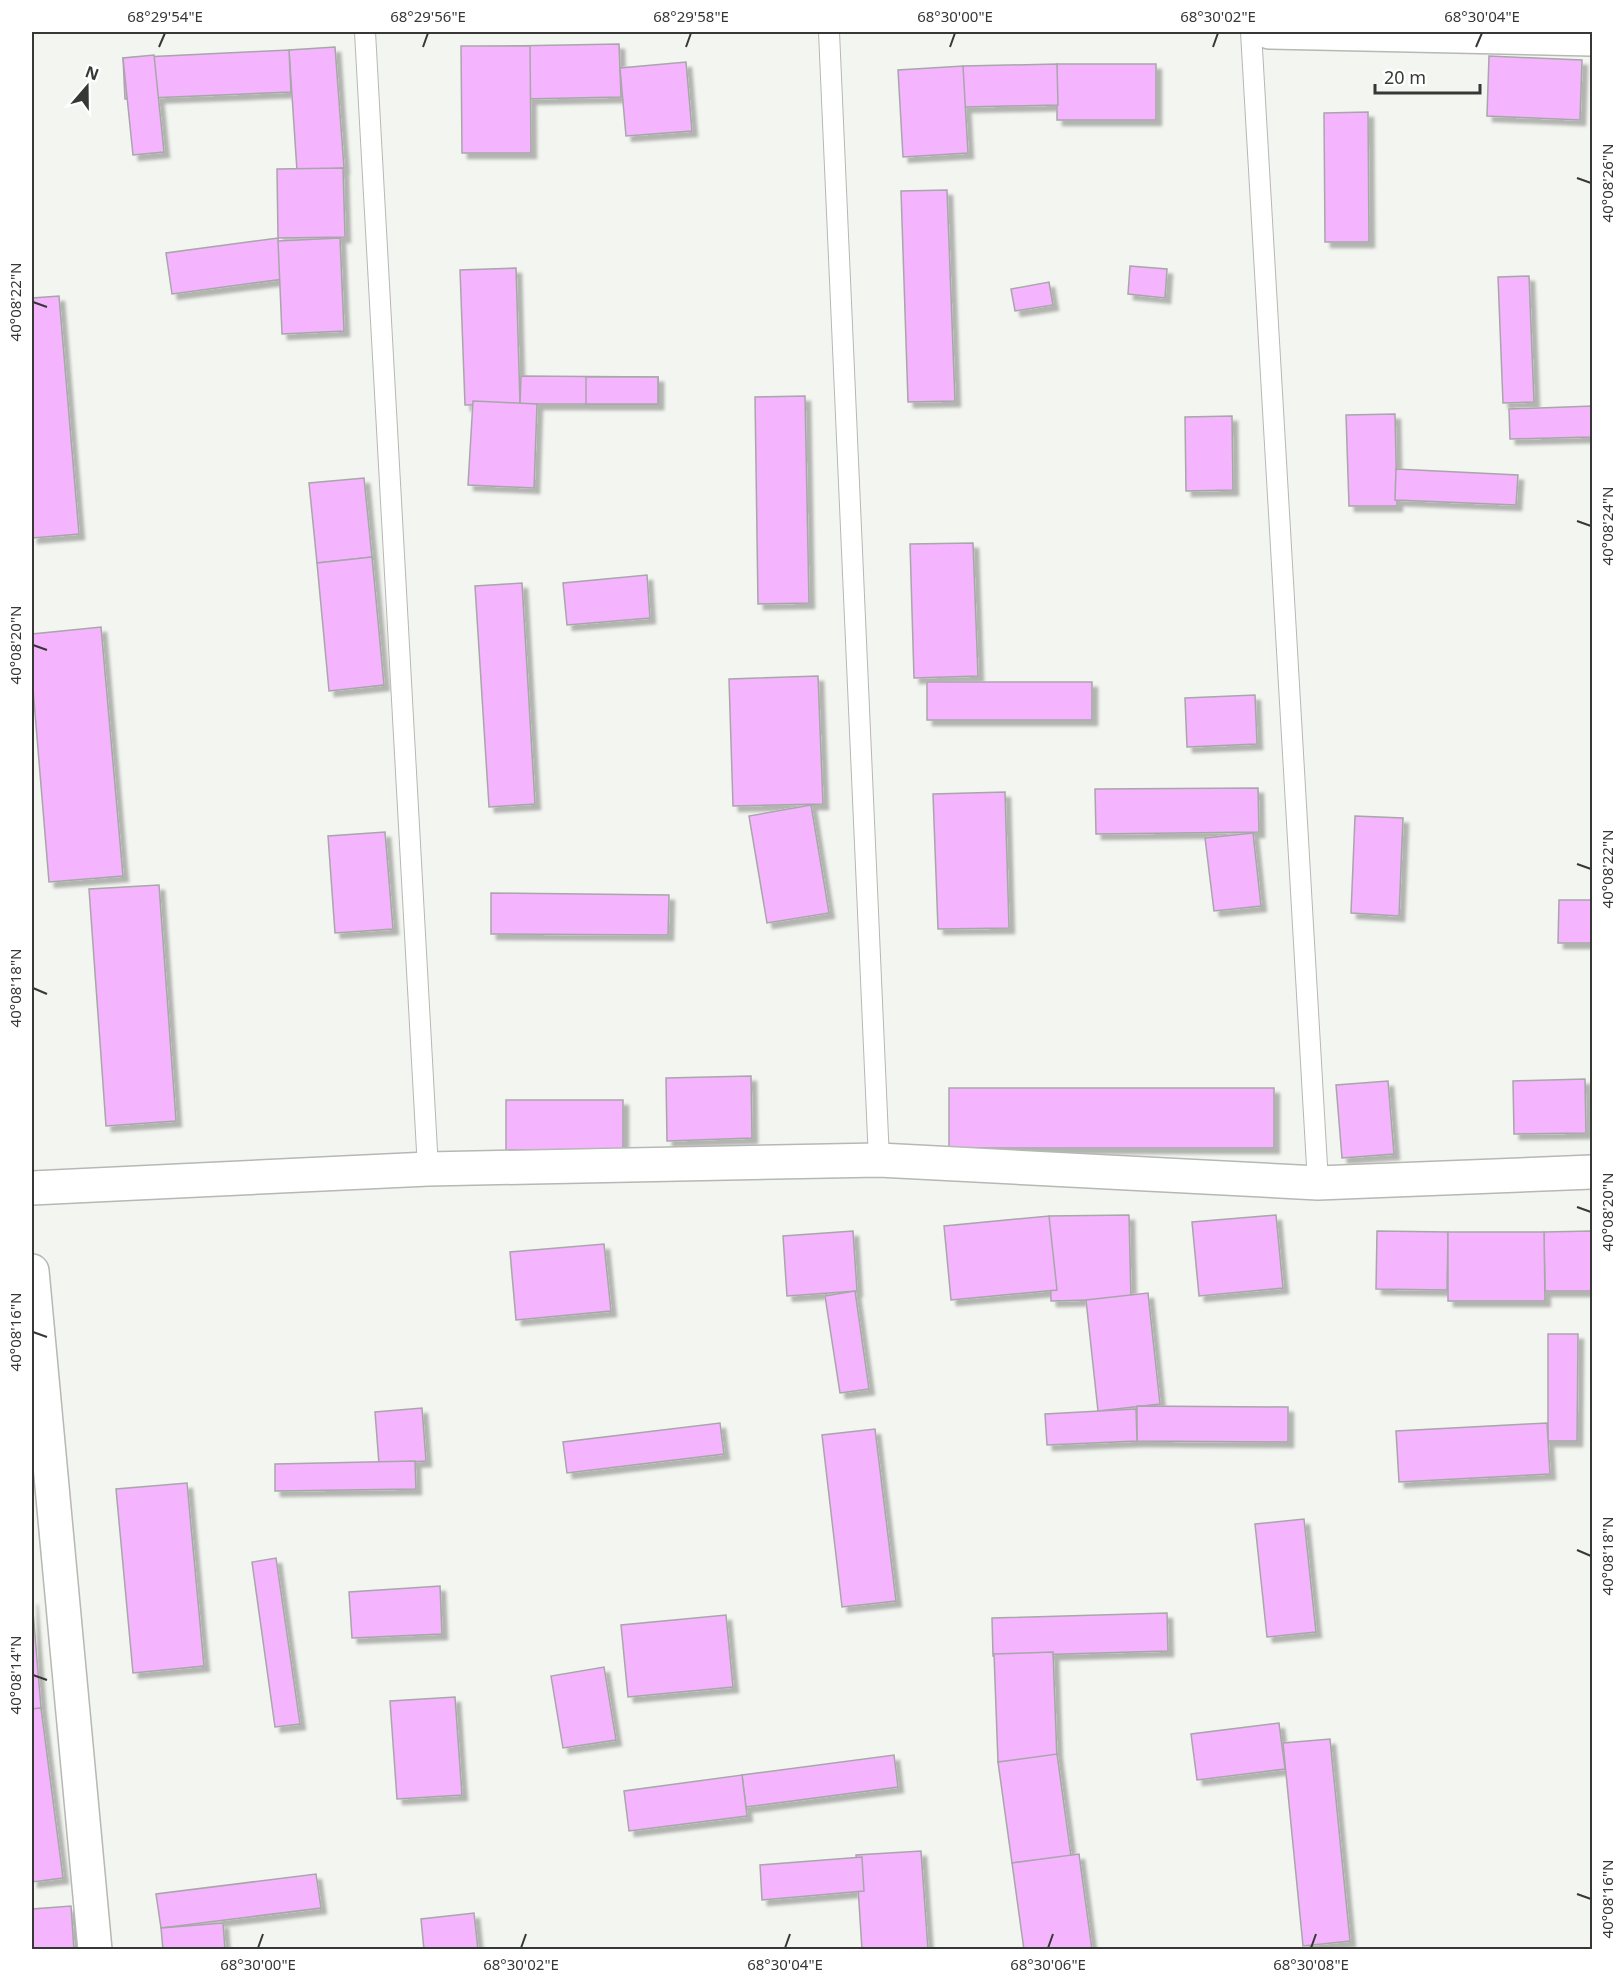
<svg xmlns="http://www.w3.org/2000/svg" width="1624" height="1981" viewBox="0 0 1624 1981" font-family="'Noto Sans',sans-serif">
<defs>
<filter id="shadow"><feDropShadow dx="5.5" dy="5.5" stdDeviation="1.5" flood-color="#0004"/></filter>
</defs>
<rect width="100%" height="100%" fill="#f3f5f0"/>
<g fill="#f4b4fe" stroke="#a9a6aa" stroke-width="1.5" filter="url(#shadow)">
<path d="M 619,44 L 621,97 L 464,100 L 463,47 Z"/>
<path d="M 461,46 L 530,46 L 531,153 L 462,153 Z"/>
<path d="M 335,47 L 344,168 L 297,171 L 289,50 Z"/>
<path d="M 289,50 L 291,92 L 125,99 L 123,58 Z"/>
<path d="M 154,55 L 164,152 L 133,155 L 123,58 Z"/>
<path d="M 1489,56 L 1582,60 L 1580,120 L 1487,116 Z"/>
<path d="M 686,62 L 692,131 L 626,136 L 620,68 Z"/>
<rect x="1057" y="64" width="99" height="56"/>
<path d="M 1057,64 L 1058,105 L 964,107 L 963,66 Z"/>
<path d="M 963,66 L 968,153 L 903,157 L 898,70 Z"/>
<path d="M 1368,112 L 1369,242 L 1325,242 L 1324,113 Z"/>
<path d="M 343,168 L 345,237 L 278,238 L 277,169 Z"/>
<path d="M 947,190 L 955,401 L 908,402 L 901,191 Z"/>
<path d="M 278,238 L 284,279 L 172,294 L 166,253 Z"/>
<path d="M 340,238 L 344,331 L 282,334 L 278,241 Z"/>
<path d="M 1130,266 L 1167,269 L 1165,298 L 1128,294 Z"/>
<path d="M 516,268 L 520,404 L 465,405 L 460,270 Z"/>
<path d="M 1529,276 L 1534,402 L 1503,403 L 1498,277 Z"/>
<path d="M 1049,282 L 1053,305 L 1015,311 L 1011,289 Z"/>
<path d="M 59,296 L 79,534 L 32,538 L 32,298 Z"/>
<path d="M 521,376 L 658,377 L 658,404 L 520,404 Z"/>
<rect x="586" y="377" width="72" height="27"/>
<path d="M 805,396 L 809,603 L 758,604 L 755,397 Z"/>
<path d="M 473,401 L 537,404 L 534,488 L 468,485 Z"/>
<path d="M 1592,406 L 1592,437 L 1510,439 L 1509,409 Z"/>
<path d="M 1395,414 L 1397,506 L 1349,506 L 1346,415 Z"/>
<path d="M 1232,416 L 1233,490 L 1186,491 L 1185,417 Z"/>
<path d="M 1396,469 L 1518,475 L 1516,505 L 1395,500 Z"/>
<path d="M 364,478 L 372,557 L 317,563 L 309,483 Z"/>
<path d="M 973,543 L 978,676 L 914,678 L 910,544 Z"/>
<path d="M 372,557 L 384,685 L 329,691 L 317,563 Z"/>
<path d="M 647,575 L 650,618 L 567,625 L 563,583 Z"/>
<path d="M 522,583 L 535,804 L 489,807 L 475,586 Z"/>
<path d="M 101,627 L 123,876 L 49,882 L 32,677 L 32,634 Z"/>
<path d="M 818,676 L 823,804 L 733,806 L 729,679 Z"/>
<rect x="927" y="682" width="165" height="38"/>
<path d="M 1255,695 L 1257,744 L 1187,747 L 1185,698 Z"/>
<path d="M 1258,788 L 1259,832 L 1096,834 L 1095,789 Z"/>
<path d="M 1005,792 L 1009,928 L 938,929 L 933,794 Z"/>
<path d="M 811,805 L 829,913 L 767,923 L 749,816 Z"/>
<path d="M 1355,816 L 1403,818 L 1399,916 L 1351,913 Z"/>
<path d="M 385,832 L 393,929 L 335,933 L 328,836 Z"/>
<path d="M 1253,833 L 1261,906 L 1214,911 L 1205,838 Z"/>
<path d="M 159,885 L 176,1121 L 106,1126 L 89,889 Z"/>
<path d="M 491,893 L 669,895 L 668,935 L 491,934 Z"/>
<path d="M 1559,900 L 1592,900 L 1592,943 L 1558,943 Z"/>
<path d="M 751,1076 L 752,1138 L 667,1141 L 666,1078 Z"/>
<path d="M 1585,1079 L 1586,1133 L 1514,1134 L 1513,1081 Z"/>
<path d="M 1388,1081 L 1394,1154 L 1342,1158 L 1336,1085 Z"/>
<rect x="949" y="1088" width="325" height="60"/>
<rect x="506" y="1100" width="117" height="50"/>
<path d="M 1129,1215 L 1131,1299 L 1051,1301 L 1049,1216 Z"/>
<path d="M 1276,1215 L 1283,1288 L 1199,1296 L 1192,1222 Z"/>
<path d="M 1049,1216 L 1057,1290 L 951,1300 L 944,1226 Z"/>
<path d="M 853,1231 L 857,1291 L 787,1296 L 783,1236 Z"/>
<path d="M 1377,1231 L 1448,1232 L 1447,1290 L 1376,1289 Z"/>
<path d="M 1592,1231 L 1592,1291 L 1545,1291 L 1544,1232 Z"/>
<path d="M 1448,1232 L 1544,1232 L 1545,1301 L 1448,1301 Z"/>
<path d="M 604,1244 L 611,1311 L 516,1320 L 510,1252 Z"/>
<path d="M 855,1291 L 869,1389 L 840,1393 L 825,1296 Z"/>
<path d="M 1148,1293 L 1160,1404 L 1098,1411 L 1086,1300 Z"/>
<path d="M 1548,1334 L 1578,1334 L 1577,1441 L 1548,1441 Z"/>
<path d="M 1137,1406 L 1288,1407 L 1288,1442 L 1137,1441 Z"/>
<path d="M 422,1408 L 426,1461 L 379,1464 L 375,1412 Z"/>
<path d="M 1136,1409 L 1137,1441 L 1047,1445 L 1045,1414 Z"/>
<path d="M 720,1423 L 724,1454 L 567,1473 L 563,1442 Z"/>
<path d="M 1547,1423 L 1550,1474 L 1399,1482 L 1396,1431 Z"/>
<path d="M 875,1429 L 896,1601 L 842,1607 L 822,1435 Z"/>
<path d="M 415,1461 L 416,1489 L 275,1491 L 275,1464 Z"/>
<path d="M 187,1483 L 204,1666 L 133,1673 L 116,1489 Z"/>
<path d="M 1304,1519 L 1316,1632 L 1267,1637 L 1255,1524 Z"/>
<path d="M 276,1558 L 300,1724 L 275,1727 L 252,1562 Z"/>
<path d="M 440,1586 L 442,1634 L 352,1638 L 349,1592 Z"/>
<path d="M 32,1599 L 41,1708 L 32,1709 Z"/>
<path d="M 1167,1613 L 1168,1651 L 993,1656 L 992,1618 Z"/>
<path d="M 726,1615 L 733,1687 L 628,1697 L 621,1625 Z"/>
<path d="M 1053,1652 L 1057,1760 L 998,1762 L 994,1654 Z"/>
<path d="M 604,1667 L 616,1740 L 563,1748 L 551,1676 Z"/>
<path d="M 455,1697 L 462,1795 L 397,1799 L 390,1701 Z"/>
<path d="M 41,1708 L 63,1878 L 32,1882 L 32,1709 Z"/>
<path d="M 1279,1723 L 1285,1769 L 1197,1780 L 1191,1734 Z"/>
<path d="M 1330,1739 L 1350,1941 L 1303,1946 L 1283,1743 Z"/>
<path d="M 1057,1754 L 1071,1856 L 1012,1863 L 998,1762 Z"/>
<path d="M 894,1755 L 898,1787 L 746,1807 L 742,1775 Z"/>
<path d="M 742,1775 L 747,1816 L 629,1831 L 624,1791 Z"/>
<path d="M 921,1851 L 928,1950 L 862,1950 L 856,1855 Z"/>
<path d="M 1079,1854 L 1092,1950 L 1024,1950 L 1012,1863 Z"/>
<path d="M 862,1857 L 864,1891 L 762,1900 L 760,1865 Z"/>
<path d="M 316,1874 L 321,1908 L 161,1928 L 156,1894 Z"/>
<path d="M 71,1906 L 74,1950 L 32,1950 L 32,1909 Z"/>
<path d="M 474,1913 L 478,1950 L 424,1950 L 421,1919 Z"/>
<path d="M 223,1923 L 225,1950 L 163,1950 L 161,1928 Z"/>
</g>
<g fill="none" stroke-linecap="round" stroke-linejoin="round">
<defs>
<g id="lane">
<path d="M 365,32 L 428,1169"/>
<path d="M 829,32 L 879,1160"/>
<path d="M 1251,32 L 1318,1183"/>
</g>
<g id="street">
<path d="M 1269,32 L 1592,39"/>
<path d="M 32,1188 L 428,1169 L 879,1160 L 1318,1183 L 1592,1172"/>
<path d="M 32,1271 L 95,1950"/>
</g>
</defs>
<use href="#lane" stroke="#b6b8b4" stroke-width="22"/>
<use href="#street" stroke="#b6b8b4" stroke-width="36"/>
<use href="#lane" stroke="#fff" stroke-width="20"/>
<use href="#street" stroke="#fff" stroke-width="33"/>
</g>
<path fill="none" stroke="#373836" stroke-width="2" d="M 159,47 L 165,33M 423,47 L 428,33M 686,47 L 691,33M 950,47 L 955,33M 1213,47 L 1218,33M 1476,47 L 1482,33M 1577,178 L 1591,183M 33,302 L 47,307M 1577,521 L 1591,526M 33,645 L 47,650M 1577,864 L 1591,869M 33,988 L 47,994M 1577,1207 L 1591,1212M 33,1332 L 47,1337M 1577,1550 L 1591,1556M 33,1675 L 47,1680M 1577,1894 L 1591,1899M 258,1948 L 263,1934M 521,1948 L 526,1934M 785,1948 L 790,1934M 1048,1948 L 1053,1934M 1311,1948 L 1316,1934"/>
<rect width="1624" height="1981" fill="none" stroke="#ffffff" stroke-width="66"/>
<g transform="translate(87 87) rotate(20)" stroke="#ffffff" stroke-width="4.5" paint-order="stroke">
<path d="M0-4.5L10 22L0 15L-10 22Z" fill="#373836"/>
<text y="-9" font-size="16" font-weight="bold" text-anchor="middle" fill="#373836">N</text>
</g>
<path d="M1375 84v9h105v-9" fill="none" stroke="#373836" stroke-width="3"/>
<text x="1384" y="84" font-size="18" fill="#373836" stroke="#ffffff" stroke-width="4.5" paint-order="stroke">20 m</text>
<rect x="33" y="33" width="1558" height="1915" fill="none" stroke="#373836" stroke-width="2"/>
<g font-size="15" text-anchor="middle" fill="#373836">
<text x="165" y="22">68°29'54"E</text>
<text x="428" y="22">68°29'56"E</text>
<text x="691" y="22">68°29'58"E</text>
<text x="955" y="22">68°30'00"E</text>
<text x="1218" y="22">68°30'02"E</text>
<text x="1482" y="22">68°30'04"E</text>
<text transform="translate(1608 183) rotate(-90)" y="5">40°08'26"N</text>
<text transform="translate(16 302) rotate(-90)" y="5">40°08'22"N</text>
<text transform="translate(1608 526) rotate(-90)" y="5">40°08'24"N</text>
<text transform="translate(16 645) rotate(-90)" y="5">40°08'20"N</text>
<text transform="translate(1608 869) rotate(-90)" y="5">40°08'22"N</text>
<text transform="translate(16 988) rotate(-90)" y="5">40°08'18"N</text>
<text transform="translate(1608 1212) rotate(-90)" y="5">40°08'20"N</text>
<text transform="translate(16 1332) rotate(-90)" y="5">40°08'16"N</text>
<text transform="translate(1608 1556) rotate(-90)" y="5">40°08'18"N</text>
<text transform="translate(16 1675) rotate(-90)" y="5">40°08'14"N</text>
<text transform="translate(1608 1899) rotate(-90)" y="5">40°08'16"N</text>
<text x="258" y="1970">68°30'00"E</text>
<text x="521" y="1970">68°30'02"E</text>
<text x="785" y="1970">68°30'04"E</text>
<text x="1048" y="1970">68°30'06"E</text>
<text x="1311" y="1970">68°30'08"E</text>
</g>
</svg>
